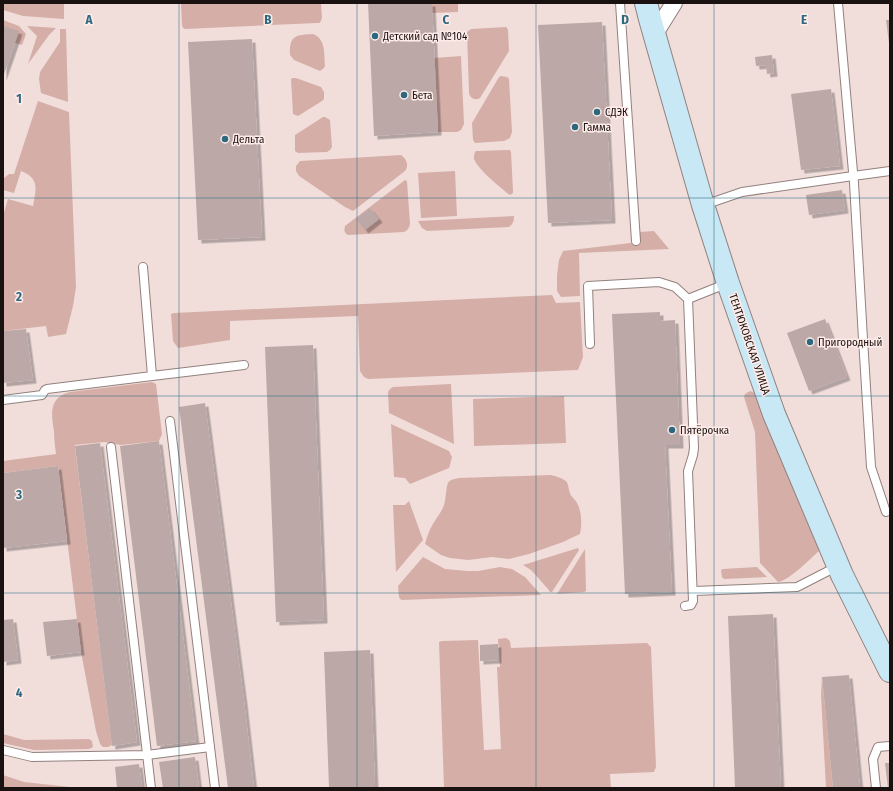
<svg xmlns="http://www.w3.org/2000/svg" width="893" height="791" viewBox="0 0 893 791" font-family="'Fira Sans Condensed',sans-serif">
<defs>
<filter id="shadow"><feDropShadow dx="3.5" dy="3.5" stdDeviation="0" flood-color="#0004"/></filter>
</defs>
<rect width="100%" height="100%" fill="#f1dedb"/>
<g fill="#d6aea8">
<path d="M 3,3 L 64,3 L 64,19 L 23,16 L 3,10 Z"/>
<path d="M 181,3 L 321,3 L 322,18 L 320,23 L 317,23 L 185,29 L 183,28 L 182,25 Z"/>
<path d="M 432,3 L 458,3 L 458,12 L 432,13 Z"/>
<path d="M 3,20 L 19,26 L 26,34 L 22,45 L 15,43 L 3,26 Z"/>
<path d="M 27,26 L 56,28 L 49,35 L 28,64 L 37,36 Z"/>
<path d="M 506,27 L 507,28 L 508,30 L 509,51 L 480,98 L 478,99 C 473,100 470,97 469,93 L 467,32 L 471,29 Z"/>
<path d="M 60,29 L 66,29 L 68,102 L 41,93 L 39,79 L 40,72 L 60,42 Z"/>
<path d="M 313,34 C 326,39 324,54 325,66 L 324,68 L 320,71 L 294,60 L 290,55 C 289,35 296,35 313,34 Z"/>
<path d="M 461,56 L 464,124 L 461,130 L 457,132 L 438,132 L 434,58 Z"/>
<path d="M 501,76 L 507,77 L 509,79 L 512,132 L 510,138 L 504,141 L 475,143 L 473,140 L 472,123 L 499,77 Z"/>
<path d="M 293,78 L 296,78 L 321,87 L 324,92 L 324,99 L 322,101 L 298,116 L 293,114 L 291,79 Z"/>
<path d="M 38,101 L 69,112 L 76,287 L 73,306 L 66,334 L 48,337 L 46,326 L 3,331 L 3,216 L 8,199 L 33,206 C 36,190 40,178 21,171 L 14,193 L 3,190 L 3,179 L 9,174 L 14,174 Z"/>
<path d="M 323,117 L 325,117 L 330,120 L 332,147 L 330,150 L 327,152 L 298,153 L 295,151 L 295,135 Z"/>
<path d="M 507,150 L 510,150 L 511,152 L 513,191 L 513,193 L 510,195 L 507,193 C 499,186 480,171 475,161 C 473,158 474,156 475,152 L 476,151 Z"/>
<path d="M 401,155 C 407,159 409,166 405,171 L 353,211 L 345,207 L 299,176 L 296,171 L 296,166 L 300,161 Z"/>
<path d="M 455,171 L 457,216 L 421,218 L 418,173 Z"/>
<path d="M 405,180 L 407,181 L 410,224 C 409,228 408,230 404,232 L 348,235 C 344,233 344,230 345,226 Z"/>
<path d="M 514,216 C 514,221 513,224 509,227 L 427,231 L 422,228 L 418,221 Z"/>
<path d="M 654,231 L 669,249 L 579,253 L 580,296 L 561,297 L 557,291 L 557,275 L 559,260 L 563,251 L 639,242 L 639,232 Z"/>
<path d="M 552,295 L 556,303 L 580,302 L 583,357 L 578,370 L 368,379 L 364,377 L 360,371 L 358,316 L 230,321 L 230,340 L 178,348 L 173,341 L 171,314 L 174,313 Z"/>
<path d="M 152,382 L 156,384 L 162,434 L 159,441 L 121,445 L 104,442 L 75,445 L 75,447 L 112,745 L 108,747 L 103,747 L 100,744 L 96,731 L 81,652 L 58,466 L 3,473 L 3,461 L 56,454 C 55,447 54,439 54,431 C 51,414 49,397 70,392 Z"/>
<path d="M 451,384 L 454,444 L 389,413 L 388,392 L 390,389 L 393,387 Z"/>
<path d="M 750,391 L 753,392 L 759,397 L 820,550 C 810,559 790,580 778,582 L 760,563 L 755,432 L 744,397 L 745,394 Z"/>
<path d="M 564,396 L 566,443 L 474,446 L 473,399 Z"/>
<path d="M 391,424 L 449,451 L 452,457 L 450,465 L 449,468 L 410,484 L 405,478 L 394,477 Z"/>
<path d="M 551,475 C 555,476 562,478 566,481 C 569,485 568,488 570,493 C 571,497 575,499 577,503 C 582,512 582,525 580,534 L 563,542 L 529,554 L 509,559 L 492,557 L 468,560 L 450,558 L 441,555 L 425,544 C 427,537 429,530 433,524 C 437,517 441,513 444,505 C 446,499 446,487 448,483 C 450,479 455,479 459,478 Z"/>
<path d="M 409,501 L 423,540 L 396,572 L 393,505 L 405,505 Z"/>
<path d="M 578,548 L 579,550 L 552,592 L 550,592 L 548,589 L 531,570 L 523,565 Z"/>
<path d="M 585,549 L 586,591 L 584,592 L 557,594 Z"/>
<path d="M 423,557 L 445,569 L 468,571 L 478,571 L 500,567 L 512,569 L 525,577 L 541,595 L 402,600 L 400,599 L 399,597 L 398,586 Z"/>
<path d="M 757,567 L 767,577 L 724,579 L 722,577 L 721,570 L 723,569 Z"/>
<path d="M 506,638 L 510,641 L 511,648 L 646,643 L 647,643 L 651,647 L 656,767 L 654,772 L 610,774 L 611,788 L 444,788 L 439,642 L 442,641 L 478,640 L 484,750 L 501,749 L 497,667 L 500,667 L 498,639 Z"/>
<path d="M 822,677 L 833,788 L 826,788 L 821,695 Z"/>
<path d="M 3,734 L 24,740 L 89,739 L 92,741 L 93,747 L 89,749 L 34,750 L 3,743 Z"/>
<path d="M 3,775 L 24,782 L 79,788 L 3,788 Z"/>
</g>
<g fill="#bca9a7" filter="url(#shadow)">
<path d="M 368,3 L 432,3 L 438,132 L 374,136 Z"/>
<path d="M 886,20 L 890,20 L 890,42 L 889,43 Z"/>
<path d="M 602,22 L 612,220 L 548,223 L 538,25 Z"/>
<path d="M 3,26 L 19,31 L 3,77 Z"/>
<path d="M 252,39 L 262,237 L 198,240 L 188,42 Z"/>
<path d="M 772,55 L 774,73 L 767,74 L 766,65 L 756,66 L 755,57 Z"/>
<path d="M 831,89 L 840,166 L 801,170 L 791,94 Z"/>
<path d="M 842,190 L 845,210 L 809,215 L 806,195 Z"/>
<path d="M 370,208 L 379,219 L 365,230 L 356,219 Z"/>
<path d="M 660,312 L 660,321 L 675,320 L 680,445 L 665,445 L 672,592 L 625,594 L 612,314 Z"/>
<path d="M 825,319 L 847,377 L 809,391 L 787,333 Z"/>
<path d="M 26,329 L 33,380 L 3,383 L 3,331 Z"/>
<path d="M 313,345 L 324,620 L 276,622 L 265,347 Z"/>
<path d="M 205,403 L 244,701 L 254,788 L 228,788 L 179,407 Z"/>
<path d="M 159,441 L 196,741 L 157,746 L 120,446 Z"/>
<path d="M 100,443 L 137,742 L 112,746 L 75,446 Z"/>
<path d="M 58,466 L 67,541 L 3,548 L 3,473 Z"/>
<path d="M 773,614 L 781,788 L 735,788 L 728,616 Z"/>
<path d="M 13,619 L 18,660 L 3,662 L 3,620 Z"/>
<path d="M 77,619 L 81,652 L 47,656 L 43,622 Z"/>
<path d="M 498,644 L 498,660 L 480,661 L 480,645 Z"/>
<path d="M 370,650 L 375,788 L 329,788 L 324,652 Z"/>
<path d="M 849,675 L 860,788 L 833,788 L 822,677 Z"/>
<path d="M 195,757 L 199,788 L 163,788 L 159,762 Z"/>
<path d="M 885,763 L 890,763 L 890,788 L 888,788 Z"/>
<path d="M 139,764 L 142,788 L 117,788 L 115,767 Z"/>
</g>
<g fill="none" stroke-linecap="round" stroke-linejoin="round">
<defs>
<g id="lane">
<path d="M 620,3 L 636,241"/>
<path d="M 838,3 L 854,183 L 863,339 L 871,467 L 886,512"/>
<path d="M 704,205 L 742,192 L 853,176 L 890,171"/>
<path d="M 688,299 L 728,283"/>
<path d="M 590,344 L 588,286 L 659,282 L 675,287 L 688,299 L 694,448 L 693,455 L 689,468 L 688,471 L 693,601 L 691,605 L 685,606"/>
<path d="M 152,376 L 244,365"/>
<path d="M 3,400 L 42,395 L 45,390 L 47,389 L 152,376 L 143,267"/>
<path d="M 170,421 L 215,788"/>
<path d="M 111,447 L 151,788"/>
<path d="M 694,591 L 797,587 L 838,566"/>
<path d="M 3,750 L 32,757 L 147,755 L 210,747"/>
<path d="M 876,788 L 873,759 L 878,747 L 890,746"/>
</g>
<path id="street" d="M 654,35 L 674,3"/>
<path id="secondary" d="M 646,3 L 650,19 L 703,205 L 728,283 L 774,414 L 842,575 L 890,671"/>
</defs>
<use href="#lane" stroke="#92817e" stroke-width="10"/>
<use href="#street" stroke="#92817e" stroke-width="18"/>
<use href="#secondary" stroke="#92817e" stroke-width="24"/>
<use href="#lane" stroke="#fff" stroke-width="8"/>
<use href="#street" stroke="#fff" stroke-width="16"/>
<use href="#secondary" stroke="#c7e8f4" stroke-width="22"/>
</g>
<path fill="none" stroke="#2c6980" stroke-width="1" stroke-opacity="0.55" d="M 179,3 L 179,788M 357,3 L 357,788M 536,3 L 536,788M 714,3 L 714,788M 3,198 L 890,198M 3,396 L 890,396M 3,593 L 890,593"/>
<g fill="#2c6980" stroke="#ffebe8" stroke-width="1.5">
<circle cx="375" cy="36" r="4"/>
<circle cx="404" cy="95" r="4"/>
<circle cx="597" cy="112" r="4"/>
<circle cx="575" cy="127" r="4"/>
<circle cx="225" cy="139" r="4"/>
<circle cx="810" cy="342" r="4"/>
<circle cx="672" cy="430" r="4"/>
</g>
<g text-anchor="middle" stroke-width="3" stroke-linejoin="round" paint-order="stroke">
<g font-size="11" fill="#191211" stroke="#ffebe8" text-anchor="start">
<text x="383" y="40">Детский сад №104</text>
<text x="412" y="99">Бета</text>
<text x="605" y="116">СДЭК</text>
<text x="583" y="131">Гамма</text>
<text x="233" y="143">Дельта</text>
<text x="818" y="346">Пригородный</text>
<text x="680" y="434">Пятёрочка</text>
</g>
<g font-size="11" fill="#191211" stroke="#ffebe8">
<text transform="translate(750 344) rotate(71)" y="4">ТЕНТЮКОВСКАЯ УЛИЦА</text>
</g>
</g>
<g font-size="13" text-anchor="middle" font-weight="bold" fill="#2c6980" stroke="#ffebe8" stroke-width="3" stroke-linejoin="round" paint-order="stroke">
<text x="89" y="24">A</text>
<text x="268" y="24">B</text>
<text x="446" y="24">C</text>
<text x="625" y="24">D</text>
<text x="804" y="24">E</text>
<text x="19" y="103">1</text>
<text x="19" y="301">2</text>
<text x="19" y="499">3</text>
<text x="19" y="697">4</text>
</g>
<rect width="893" height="791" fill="none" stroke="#191211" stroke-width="8"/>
</svg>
